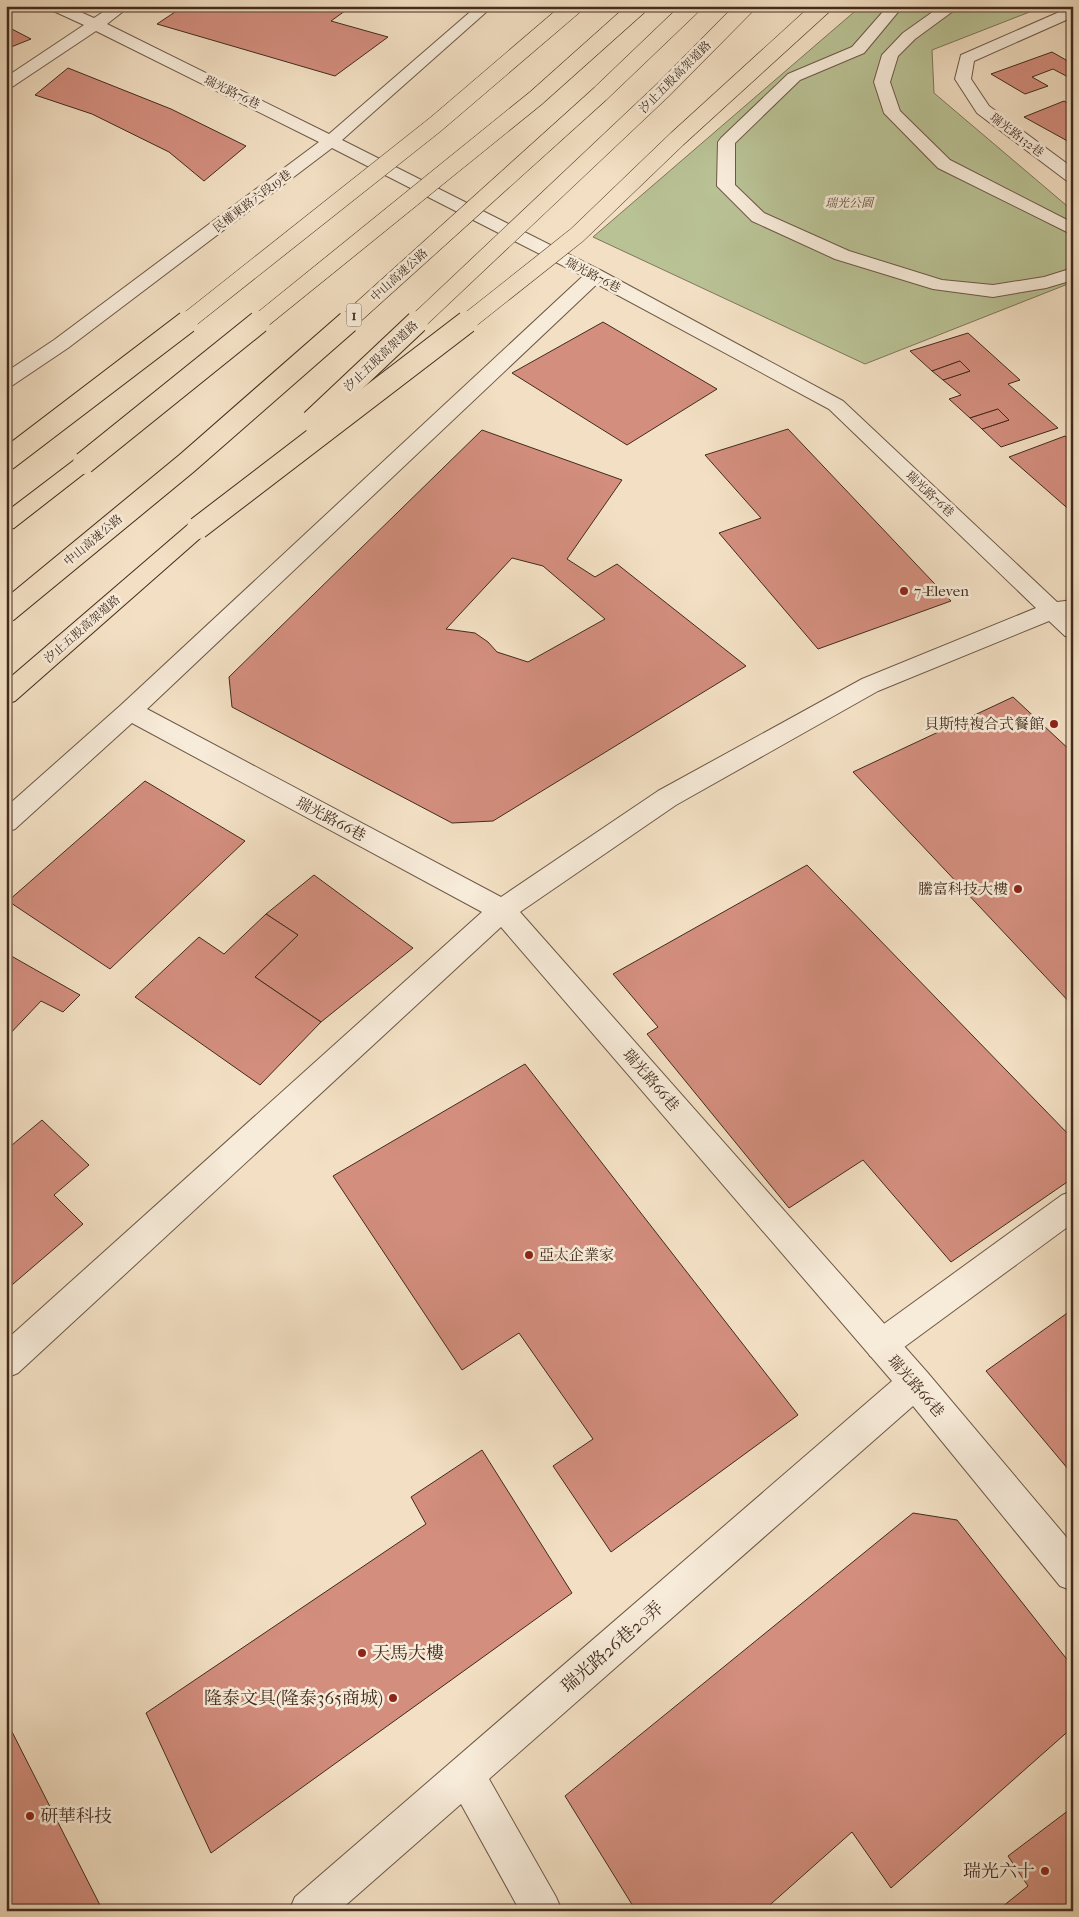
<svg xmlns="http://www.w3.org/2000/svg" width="1079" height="1917" viewBox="0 0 1079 1917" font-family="'IM FELL French Canon','Noto Serif TC',serif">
<rect width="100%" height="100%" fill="#f3e0c4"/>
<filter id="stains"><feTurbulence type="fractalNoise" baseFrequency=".004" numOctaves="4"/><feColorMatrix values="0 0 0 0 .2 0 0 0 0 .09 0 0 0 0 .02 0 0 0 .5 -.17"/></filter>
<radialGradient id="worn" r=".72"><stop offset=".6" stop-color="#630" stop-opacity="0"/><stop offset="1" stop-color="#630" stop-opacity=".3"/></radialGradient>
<path fill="#b9c295" stroke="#7e7659" d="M 861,6 L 1045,6 L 932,50 L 934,93 L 1073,211 L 1073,282 L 865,364 L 593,237 Z"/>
<g fill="#d38e7e" stroke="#422b1d" fill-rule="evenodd">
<path d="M 184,6 L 343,6 L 349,8 L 331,21 L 388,37 L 335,76 L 157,24 Z"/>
<path d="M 6,26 L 31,39 L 6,49 Z"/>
<path d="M 1052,52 L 1073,64 L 1073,77 L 1070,78 L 1053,69 L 1032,77 L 1048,86 L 1025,94 L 991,74 Z"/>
<path d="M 68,68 L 171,109 L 246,146 L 204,181 L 169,152 L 92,114 L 35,95 Z"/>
<path d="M 1064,101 L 1073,106 L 1073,144 L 1024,117 Z"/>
<path d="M 603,322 L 717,389 L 627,445 L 512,373 Z"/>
<path d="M 968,333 L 1020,380 L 1008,384 L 1058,428 L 1001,447 L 982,429 L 1009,420 L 998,409 L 970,418 L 949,399 L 961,395 L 943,380 L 970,371 L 960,361 L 932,371 L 910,351 Z"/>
<path d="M 960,361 L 970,371 L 943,380 L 932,371 Z"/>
<path d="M 998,409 L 1009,420 L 982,429 L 970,418 Z"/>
<path d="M 788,429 L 951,601 L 818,649 L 719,533 L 761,518 L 705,455 Z"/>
<path d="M 482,430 L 622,480 L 567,559 L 595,577 L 617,564 L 746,666 L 493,821 L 452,823 L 232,707 L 229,677 ZM 512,558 L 543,566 L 605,619 L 528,662 L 497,652 L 488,642 L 475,633 L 446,629 Z"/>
<path d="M 1065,436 L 1073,442 L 1073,513 L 1009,457 Z"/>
<path d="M 1013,697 L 1073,753 L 1073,1006 L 853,772 Z"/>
<path d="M 145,781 L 245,841 L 110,969 L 8,901 Z"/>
<path d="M 807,865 L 1073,1139 L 1073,1178 L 951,1262 L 863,1160 L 789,1208 L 647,1034 L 658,1027 L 613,974 Z"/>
<path d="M 314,875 L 413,948 L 321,1022 L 255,977 L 298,935 L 266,914 Z"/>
<path d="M 266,914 L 298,935 L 255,977 L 321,1022 L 260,1085 L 135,997 L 199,937 L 224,954 Z"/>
<path d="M 6,953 L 80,995 L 63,1012 L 41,1001 L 6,1038 Z"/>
<path d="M 525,1064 L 798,1415 L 611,1552 L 553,1466 L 593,1439 L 519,1333 L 462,1370 L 333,1176 Z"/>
<path d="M 42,1120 L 89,1165 L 54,1195 L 83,1224 L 6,1290 L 6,1150 Z"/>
<path d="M 1073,1309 L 1073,1475 L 986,1371 Z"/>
<path d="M 482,1450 L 572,1593 L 211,1853 L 146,1713 L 426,1524 L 411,1497 Z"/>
<path d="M 913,1513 L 957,1520 L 1073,1667 L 1073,1727 L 891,1888 L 852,1832 L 763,1911 L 636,1911 L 565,1796 Z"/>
<path d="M 6,1720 L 103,1911 L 6,1911 Z"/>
<path d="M 1073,1807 L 1073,1911 L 997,1911 L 1028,1886 L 1008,1856 Z"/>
</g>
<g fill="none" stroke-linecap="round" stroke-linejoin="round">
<defs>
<path id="lane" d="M 1073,1191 L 1073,1223 L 892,1356 L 881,1361 L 870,1356 L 865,1345 L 870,1334 L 1062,1195 Z"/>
<g id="street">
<path d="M 47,6 L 67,6 L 94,18 L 112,6 L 130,6 L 107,24 L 329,134 L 477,6 L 493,6 L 342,140 L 602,271 L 843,401 L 1057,602 L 1073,600 L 1073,638 L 1065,636 L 1049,621 L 878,691 L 676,805 L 520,912 L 927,1372 L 1073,1545 L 1073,1591 L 1060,1586 L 913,1406 L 489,1779 L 556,1897 L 562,1911 L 520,1911 L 461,1804 L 339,1911 L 289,1911 L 295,1897 L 892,1381 L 501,927 L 18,1373 L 6,1378 L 6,1340 L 482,912 L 132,723 L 15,829 L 6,832 L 6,807 L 121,705 L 583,276 L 332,148 L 68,348 L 13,385 L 6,387 L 6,372 L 54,340 L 319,142 L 96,31 L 12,87 L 6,89 L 6,77 L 84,25 L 49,9 ZM 597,284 L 829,409 L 1036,608 L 862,679 L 658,791 L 501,897 L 147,709 Z"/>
<path d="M 888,6 L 903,6 L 864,53 L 800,80 L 735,143 L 735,185 L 764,213 L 849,251 L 942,280 L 993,285 L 1044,277 L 1073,268 L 1073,280 L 1046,288 L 993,297 L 933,289 L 835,259 L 752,221 L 717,186 L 718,142 L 721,138 L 788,74 L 852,47 Z"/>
<path d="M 941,6 L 960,6 L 915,39 L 898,56 L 890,82 L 900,111 L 950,160 L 1073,223 L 1073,235 L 938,168 L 884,113 L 874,82 L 882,55 L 903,33 Z"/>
<path d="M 1073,6 L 1073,17 L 974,61 L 971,79 L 989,106 L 1073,168 L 1073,182 L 1067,181 L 977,113 L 955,79 L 961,55 Z"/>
</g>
<g id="highway">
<path d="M 84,456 L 91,458 L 95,463 L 91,468 L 14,528 L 6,530 L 6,512 L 77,458 Z"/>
<path d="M 198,521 L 206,523 L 209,528 L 206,533 L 15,701 L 6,704 L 6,681 L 190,523 Z"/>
</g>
</defs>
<use href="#lane" stroke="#6e5847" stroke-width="2"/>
<use href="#street" stroke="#6e5847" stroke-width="2"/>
<use href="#highway" stroke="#422b1d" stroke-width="2"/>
<use href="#lane" fill="#f7ebd9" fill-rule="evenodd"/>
<use href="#street" fill="#f7ebd9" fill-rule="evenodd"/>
<use href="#highway" fill="#f3e0c4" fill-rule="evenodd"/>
<defs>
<g id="highway-bridge-far1">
<path d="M 185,323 L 436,124 L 574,6"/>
<path d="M 258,323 L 536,98 L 639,6"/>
<path d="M 346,323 L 600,94 L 692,6"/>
<path d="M 416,323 L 664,89 L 746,6"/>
<path d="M 466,323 L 577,235 L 677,139 L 823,6"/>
</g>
<g id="highway-bridge">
<path d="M 312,421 L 417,322"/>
<path d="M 6,460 L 187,322"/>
<path d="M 84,463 L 259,322"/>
<path d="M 198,528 L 467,322"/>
<path d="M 6,612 L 187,463 L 348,322"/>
</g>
</defs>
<use href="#highway-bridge-far1" stroke="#422b1d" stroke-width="18" stroke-linecap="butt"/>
<use href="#highway-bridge" stroke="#422b1d" stroke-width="24" stroke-linecap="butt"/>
<use href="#highway-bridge-far1" stroke="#f3e0c4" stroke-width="17"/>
<use href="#highway-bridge" stroke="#f3e0c4" stroke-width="22"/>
</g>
<g fill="#8f2418" stroke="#f7ebd9" stroke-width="2">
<circle cx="904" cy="591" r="5"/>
<circle cx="1054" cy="724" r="5"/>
<circle cx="1018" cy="889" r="5"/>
<circle cx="529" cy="1255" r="5"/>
<circle cx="362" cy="1653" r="5"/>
<circle cx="393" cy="1698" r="5"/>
<circle cx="30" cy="1816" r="5"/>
<circle cx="1045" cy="1871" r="5"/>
</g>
<g text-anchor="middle" stroke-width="5" stroke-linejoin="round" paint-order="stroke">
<g font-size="12" fill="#422b1d" stroke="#f7ebd9">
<text transform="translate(675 77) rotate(-45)" y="4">汐止五股高架道路</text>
<text transform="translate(232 92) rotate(26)" y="4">瑞光路76巷</text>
<text transform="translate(1017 135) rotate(37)" y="4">瑞光路132巷</text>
<text transform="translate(252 201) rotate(-37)" y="4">民權東路六段19巷</text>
<text transform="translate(399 275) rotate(-42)" y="4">中山高速公路</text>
<text transform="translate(593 275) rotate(28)" y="4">瑞光路76巷</text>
<text transform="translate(381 356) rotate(-43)" y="4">汐止五股高架道路</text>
<text transform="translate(930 494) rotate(43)" y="4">瑞光路76巷</text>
<text transform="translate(93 540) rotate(-40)" y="4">中山高速公路</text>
<text transform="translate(82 629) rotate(-41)" y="4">汐止五股高架道路</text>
</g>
<g font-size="12" font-style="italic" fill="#60513b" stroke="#f7ebd9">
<text x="849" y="207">瑞光公園</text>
</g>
<rect fill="#f7ebd9" stroke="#786555" stroke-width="1" x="346.5" y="303.5" width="15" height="23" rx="4"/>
<g font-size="14" font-weight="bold" fill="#422b1d">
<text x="354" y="320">1</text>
</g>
<g font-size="15" fill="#422b1d" stroke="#f7ebd9" text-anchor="start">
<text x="914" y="596">7-Eleven</text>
<text x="1044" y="729" text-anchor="end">貝斯特複合式餐館</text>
<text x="1008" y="894" text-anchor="end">騰富科技大樓</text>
<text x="539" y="1260">亞太企業家</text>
</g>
<g font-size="15" fill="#422b1d" stroke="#f7ebd9">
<text transform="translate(331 819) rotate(28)" y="5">瑞光路66巷</text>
<text transform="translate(651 1080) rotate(49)" y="5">瑞光路66巷</text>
<text transform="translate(916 1386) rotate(49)" y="5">瑞光路66巷</text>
</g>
<g font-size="18" fill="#422b1d" stroke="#f7ebd9">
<text transform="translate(612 1647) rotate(-41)" y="6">瑞光路26巷20弄</text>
</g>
<g font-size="18" fill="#422b1d" stroke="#f7ebd9" text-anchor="start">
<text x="372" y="1659">天馬大樓</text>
<text x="383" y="1704" text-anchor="end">隆泰文具(隆泰365商城)</text>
<text x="40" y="1822">研華科技</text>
<text x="1035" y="1877" text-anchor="end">瑞光六十</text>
</g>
</g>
<rect width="1079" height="1917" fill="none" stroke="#f3e0c4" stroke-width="25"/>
<rect x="8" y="8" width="1064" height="1902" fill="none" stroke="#422b1d" stroke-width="2.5"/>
<rect x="12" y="12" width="1054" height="1892" fill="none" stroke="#422b1d"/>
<rect width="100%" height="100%" filter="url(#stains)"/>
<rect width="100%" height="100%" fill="url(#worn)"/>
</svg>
